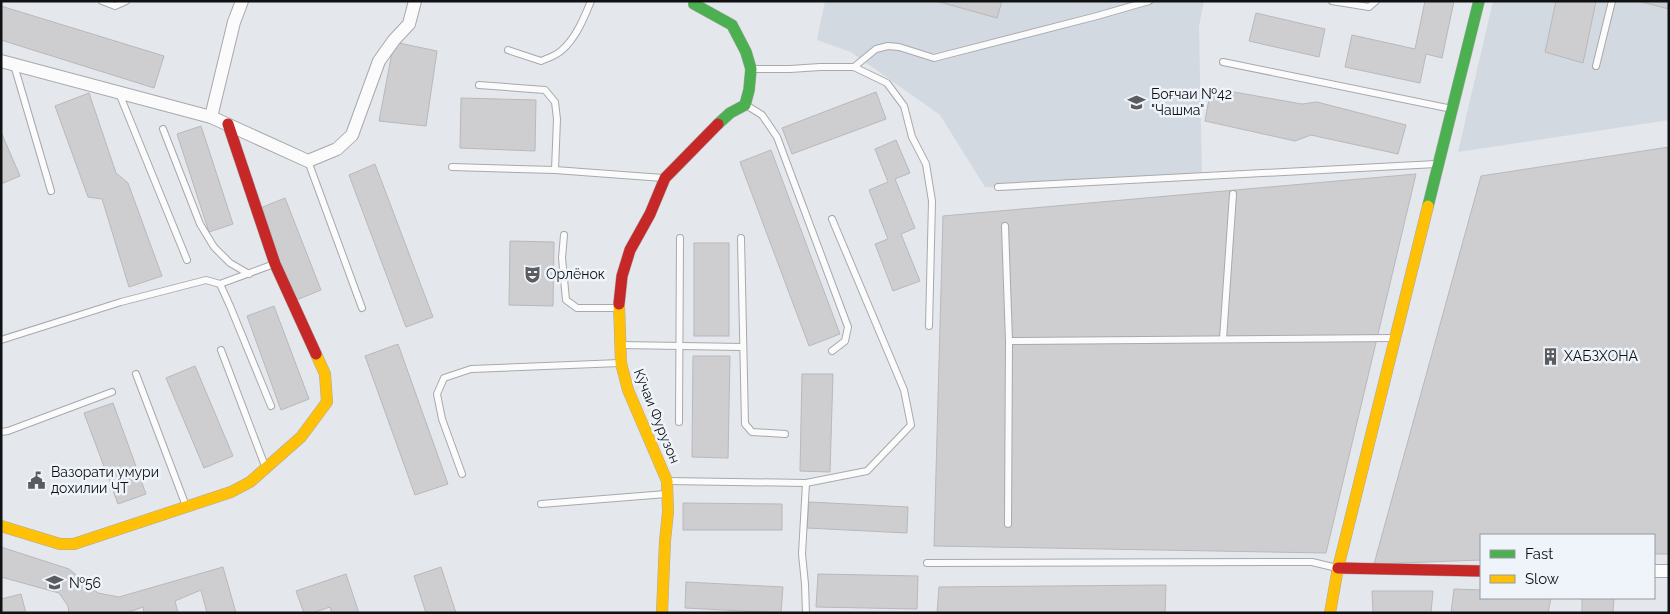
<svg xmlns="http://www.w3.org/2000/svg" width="1670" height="614" viewBox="0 0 1670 614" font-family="Raleway,sans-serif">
<rect width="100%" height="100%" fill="#e4e7eb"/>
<g fill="#d3d9e1">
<path d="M 825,1 L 1204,1 L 1199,26 L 1202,176 L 1054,188 L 985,187 L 940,115 L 851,52 L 817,40 Z"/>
<path d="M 1493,1 L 1669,1 L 1669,120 L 1458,152 Z"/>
</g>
<g fill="#ceced0" stroke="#b9b8bb">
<path d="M 936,1 L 1002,1 L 997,18 Z"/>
<path d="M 1425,1 L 1454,1 L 1442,58 L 1426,54 L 1420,83 L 1345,67 L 1352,35 L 1415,49 Z"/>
<path d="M 1556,1 L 1596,1 L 1583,63 L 1545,52 Z"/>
<path d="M 1638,1 L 1669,1 L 1669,9 Z"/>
<path d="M 1,6 L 164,56 L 154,88 L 1,40 Z"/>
<path d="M 1256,13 L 1325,29 L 1319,57 L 1249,41 Z"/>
<path d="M 394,42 L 437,51 L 426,126 L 379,121 Z"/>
<path d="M 1211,88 L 1302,104 L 1317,102 L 1406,125 L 1398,154 L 1311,135 L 1295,141 L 1205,121 Z"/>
<path d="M 876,92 L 886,119 L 792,154 L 782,128 Z"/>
<path d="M 89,93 L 116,173 L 128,183 L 162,276 L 129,287 L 102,199 L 88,197 L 55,106 Z"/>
<path d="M 461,98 L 536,100 L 535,151 L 460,148 Z"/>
<path d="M 201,126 L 233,224 L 209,232 L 177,134 Z"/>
<path d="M 1,132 L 20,176 L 1,184 Z"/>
<path d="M 896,140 L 910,173 L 895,179 L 915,228 L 901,234 L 920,281 L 893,291 L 875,244 L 888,239 L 869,190 L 888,182 L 875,149 Z"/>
<path d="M 1669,147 L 1669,554 L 1654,554 L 1654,535 L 1481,535 L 1481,560 L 1374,564 L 1481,176 Z"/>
<path d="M 771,150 L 840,334 L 809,346 L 740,162 Z"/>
<path d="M 375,164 L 433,317 L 406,327 L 349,175 Z"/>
<path d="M 1416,174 L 1326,553 L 934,546 L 943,216 Z"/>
<path d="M 285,198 L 321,290 L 294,301 L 258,209 Z"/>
<path d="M 510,241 L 554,242 L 553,306 L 509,305 Z"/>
<rect x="694" y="243" width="35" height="93"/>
<path d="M 274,306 L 309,399 L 281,410 L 247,316 Z"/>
<path d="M 398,344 L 448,484 L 415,495 L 365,356 Z"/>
<path d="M 693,356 L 730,356 L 728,458 L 692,457 Z"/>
<path d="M 195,366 L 233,456 L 204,468 L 166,378 Z"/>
<path d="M 802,374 L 833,374 L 830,472 L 800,471 Z"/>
<path d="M 113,403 L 146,494 L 118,504 L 84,413 Z"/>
<path d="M 809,502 L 908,507 L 907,533 L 807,528 Z"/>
<path d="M 683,503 L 782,504 L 782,530 L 683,530 Z"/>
<path d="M 1,547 L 69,569 L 98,593 L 119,597 L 223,567 L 236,613 L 207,613 L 201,590 L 175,601 L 178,613 L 144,613 L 143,607 L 126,613 L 69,613 L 68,606 L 59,593 L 1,577 Z"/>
<path d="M 441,567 L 456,613 L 426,613 L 414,576 Z"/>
<path d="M 346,574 L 359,613 L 332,613 L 330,607 L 312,613 L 304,613 L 296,591 Z"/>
<path d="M 818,574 L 918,576 L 917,609 L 816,607 Z"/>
<path d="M 686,582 L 783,587 L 781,613 L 685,608 Z"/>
<path d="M 1166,585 L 1165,613 L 937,613 L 939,587 Z"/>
<path d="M 1454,589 L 1481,590 L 1481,598 L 1551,598 L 1548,613 L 1451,613 Z"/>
<path d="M 1372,591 L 1433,591 L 1431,613 L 1373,613 Z"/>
<path d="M 21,594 L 26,613 L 1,613 L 1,599 Z"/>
<path d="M 1582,598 L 1614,598 L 1613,613 L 1582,613 Z"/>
</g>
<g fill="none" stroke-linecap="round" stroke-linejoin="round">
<defs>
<g id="lane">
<path d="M 102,1 L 115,6 L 126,1"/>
<path d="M 1332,1 L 1369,7 L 1376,1"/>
<path d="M 508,50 L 541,61 C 548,58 556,56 562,50 C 576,38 584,18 591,1"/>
<path d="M 1223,62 L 1452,109"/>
<path d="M 14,65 L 51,191"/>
<path d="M 1596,66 L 1612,1"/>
<path d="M 854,67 L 876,49 L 888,46 L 899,47 L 934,58 L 1097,16 L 1149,1"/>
<path d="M 752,69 L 790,69 L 820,67 L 854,67 L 887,83 L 904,106 L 912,137 L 926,164 L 932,201 L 929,326"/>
<path d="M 479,85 L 545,90 L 555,102 L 557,119 L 555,170"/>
<path d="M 119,93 L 187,260"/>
<path d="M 746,105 L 762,115 L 777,137 L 848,327 L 845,341 L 832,351"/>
<path d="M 163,129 L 200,224 L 214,247 L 230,263 L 249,274"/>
<path d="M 308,161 L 362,308"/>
<path d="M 452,167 L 555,170 L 663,178"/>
<path d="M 998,187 L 1436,164"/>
<path d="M 1005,226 L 1009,341 L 1008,524"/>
<path d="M 564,235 L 562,258 L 566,300 L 577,308 L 616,308"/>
<path d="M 741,238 L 745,424 L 752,432 L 785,434"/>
<path d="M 220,284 L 274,264"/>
<path d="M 1223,339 L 1233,194"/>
<path d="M 1,340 L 121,302 L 206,280 L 220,284 L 230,306 L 271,406"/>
<path d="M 1009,341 L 1394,338"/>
<path d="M 621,345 L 743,347"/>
<path d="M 221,350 L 265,466"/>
<path d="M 136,374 L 186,506"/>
<path d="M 679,422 L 680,238"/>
<path d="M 1,432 L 8,431 L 112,392"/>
<path d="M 462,474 L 442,419 L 437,394 L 444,378 L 471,369 L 620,363"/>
<path d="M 668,481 L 806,483 L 867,471 L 911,425 L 904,390 L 832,219"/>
<path d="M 541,504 L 666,494"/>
<path d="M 927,563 L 1312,562 L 1337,568"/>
<path d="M 806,613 L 805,584 L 802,554 L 806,483"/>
</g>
<g id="street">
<path d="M 1,61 L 211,117 L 308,161 L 337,149 L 352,135 L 379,61 L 394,40 L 409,24 L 415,1"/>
<path d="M 211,117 L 234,22 L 242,1"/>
<path d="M 1654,571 L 1669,571"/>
</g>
<g id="fast">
<path d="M 695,1 L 694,4 L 732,25 L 746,52 L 751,69 L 749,90 L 745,105 L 730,113 L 718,124"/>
<path d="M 1428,206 L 1479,1"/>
</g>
<g id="slow">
<path d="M 619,304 L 621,363 L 628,390 L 667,481 L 668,512 L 665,541 L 662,613"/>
<path d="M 1,526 L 60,544 L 74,544 L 231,492 L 250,482 L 301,437 L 327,402 L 325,374 L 316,354"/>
<path d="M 1330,613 L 1338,568 L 1428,206"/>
</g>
<g id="jam">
<path d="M 228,124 L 275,264 L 316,354"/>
<path d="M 619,304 L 622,276 L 630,250 L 650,214 L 665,178 L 718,124"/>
<path d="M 1338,568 L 1481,571"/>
</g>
</defs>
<use href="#lane" stroke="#a8a9ac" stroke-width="8"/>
<use href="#street" stroke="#a8a9ac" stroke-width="14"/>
<use href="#fast" stroke="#a8a9ac" stroke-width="12"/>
<use href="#slow" stroke="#a8a9ac" stroke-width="12"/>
<use href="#jam" stroke="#a8a9ac" stroke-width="12"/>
<use href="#lane" stroke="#fbfbfc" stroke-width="6"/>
<use href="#street" stroke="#fbfbfc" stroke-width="12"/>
<use href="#fast" stroke="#4caf50" stroke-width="11"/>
<use href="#slow" stroke="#ffc107" stroke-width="11"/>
<use href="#jam" stroke="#c62828" stroke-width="11"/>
</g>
<defs>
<symbol id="school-bare" viewBox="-9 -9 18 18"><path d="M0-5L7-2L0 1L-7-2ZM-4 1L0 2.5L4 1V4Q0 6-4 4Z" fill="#5a5c5f" stroke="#eff4fb" stroke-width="2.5" paint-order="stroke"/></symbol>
<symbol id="theatre-bare" viewBox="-9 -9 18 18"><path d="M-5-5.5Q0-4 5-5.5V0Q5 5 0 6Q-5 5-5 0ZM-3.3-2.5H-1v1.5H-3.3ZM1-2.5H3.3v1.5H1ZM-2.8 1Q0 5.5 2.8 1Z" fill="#5a5c5f" stroke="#eff4fb" stroke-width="2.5" paint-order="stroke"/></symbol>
<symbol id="building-bare" viewBox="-9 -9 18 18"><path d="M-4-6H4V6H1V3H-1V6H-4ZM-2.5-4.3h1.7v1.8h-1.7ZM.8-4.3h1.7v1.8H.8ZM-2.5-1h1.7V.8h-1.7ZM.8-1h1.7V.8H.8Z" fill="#5a5c5f" stroke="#eff4fb" stroke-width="2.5" paint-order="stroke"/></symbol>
<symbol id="civic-bare" viewBox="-9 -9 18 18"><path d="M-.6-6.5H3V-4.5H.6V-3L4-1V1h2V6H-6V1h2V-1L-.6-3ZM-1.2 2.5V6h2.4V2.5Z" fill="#5a5c5f" stroke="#eff4fb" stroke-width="2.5" paint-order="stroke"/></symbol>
</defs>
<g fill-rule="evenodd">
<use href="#school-bare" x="1124" y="90" width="25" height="25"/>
<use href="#theatre-bare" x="520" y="262" width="25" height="25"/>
<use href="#building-bare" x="1538" y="344" width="25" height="25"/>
<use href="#civic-bare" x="24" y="468" width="25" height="25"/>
<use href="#school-bare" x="42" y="570" width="25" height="25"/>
</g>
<g text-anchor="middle" stroke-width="5" stroke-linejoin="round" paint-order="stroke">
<g font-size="14" fill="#0f1113" stroke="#eff4fb" text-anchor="start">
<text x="1151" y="99">Боғчаи №42<tspan x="1151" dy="16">"Чашма"</tspan></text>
<text x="546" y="279">Орлёнок</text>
<text x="1564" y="361">ХАБЗХОНА</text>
<text x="51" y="477">Вазорати умури<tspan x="51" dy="16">дохилии ЧТ</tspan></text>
<text x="69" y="588">№56</text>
</g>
<g font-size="14" fill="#0f1113" stroke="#eff4fb">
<text transform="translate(657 416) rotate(68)" y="5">Кӯчаи Фурузон</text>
</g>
</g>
<rect width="1670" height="614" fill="none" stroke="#0f1113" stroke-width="5"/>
<rect x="1480" y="534" width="175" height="65" fill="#eff4fb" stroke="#95999e"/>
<rect x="1490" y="550" width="25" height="8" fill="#4caf50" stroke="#95999e"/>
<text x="1525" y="559" font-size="15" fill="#0f1113">Fast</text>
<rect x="1490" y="575" width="25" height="8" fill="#ffc107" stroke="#95999e"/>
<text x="1525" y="584" font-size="15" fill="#0f1113">Slow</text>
</svg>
